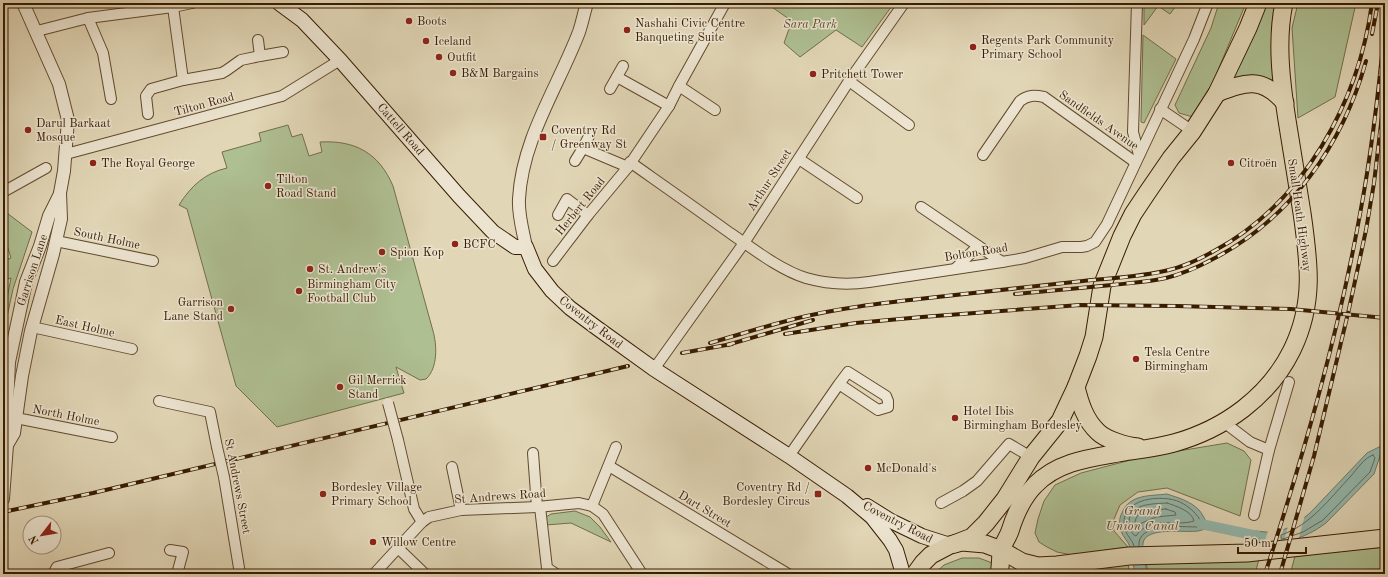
<svg xmlns="http://www.w3.org/2000/svg" width="1388" height="577" viewBox="0 0 1388 577" font-family="'Old Standard TT',serif">
<rect width="100%" height="100%" fill="#e1d6b6"/>
<filter id="stains"><feTurbulence type="fractalNoise" baseFrequency=".005" numOctaves="4"/><feColorMatrix values="0 0 0 0 .2 0 0 0 0 .09 0 0 0 0 .02 0 0 0 .5 -.17"/></filter>
<radialGradient id="worn" r=".72"><stop offset=".6" stop-color="#630" stop-opacity="0"/><stop offset="1" stop-color="#630" stop-opacity=".3"/></radialGradient>
<g fill="#aebf92" stroke="#736e49">
<path d="M 766,3 L 894,3 L 862,47 L 836,30 L 800,57 L 784,43 L 790,26 L 789,19 Z"/>
<path d="M 1144,3 L 1178,3 L 1170,14 L 1158,6 L 1144,25 Z"/>
<path d="M 1219,3 L 1246,3 L 1208,94 L 1193,117 L 1179,113 L 1175,105 L 1211,28 Z"/>
<path d="M 1263,3 L 1279,3 L 1277,85 L 1230,81 Z"/>
<path d="M 1298,3 L 1356,3 L 1335,97 L 1298,118 L 1292,28 Z"/>
<path d="M 1143,35 L 1176,59 L 1144,123 L 1141,122 Z"/>
<path d="M 288,125 L 292,137 L 302,134 L 309,156 L 322,152 L 320,142 C 355,140 379,153 393,186 L 433,331 C 437,345 438,368 426,379 L 420,380 L 396,367 L 404,393 L 277,427 L 236,386 L 187,209 L 179,205 C 191,186 205,173 227,168 L 222,152 L 261,141 L 259,133 Z"/>
<path d="M 3,210 L 32,232 L 13,289 L 5,326 L 3,325 L 5,314 L 3,305 L 6,304 L 11,278 L 8,279 L 7,276 L 6,277 L 3,270 L 3,261 L 11,258 L 4,235 L 3,235 Z"/>
<path d="M 1227,443 L 1244,451 L 1251,460 L 1240,516 L 1167,488 L 1138,492 L 1120,505 L 1114,519 L 1114,531 L 1128,547 L 1072,555 L 1057,552 L 1047,547 L 1039,542 L 1035,533 L 1038,519 L 1044,501 L 1055,485 L 1081,473 L 1142,457 Z"/>
<path d="M 575,511 L 590,517 L 600,527 L 611,542 L 571,523 L 546,525 L 546,517 L 551,514 Z"/>
<path d="M 1385,547 L 1385,569 L 1291,571 L 1295,556 Z"/>
<path d="M 962,558 L 979,558 L 995,564 L 992,574 L 934,574 L 944,565 Z"/>
<path d="M 1259,559 L 1255,574 L 1148,574 L 1146,561 Z"/>
<path d="M 1128,564 L 1130,574 L 1043,574 Z"/>
</g>
<g fill="#94b9ae" stroke="#6f7a68">
<path d="M 1385,444 L 1381,453 L 1374,474 L 1326,523 C 1303,540 1285,543 1258,544 L 1245,533 L 1256,531 L 1275,533 L 1295,525 L 1310,513 L 1367,453 Z"/>
<path d="M 1167,494 C 1179,498 1190,501 1199,510 C 1205,517 1204,522 1213,527 C 1208,528 1203,530 1198,531 C 1186,533 1146,526 1143,543 C 1142,549 1146,567 1147,574 L 1135,574 C 1133,565 1133,555 1130,547 C 1128,541 1123,537 1121,531 C 1119,525 1119,518 1122,513 C 1129,494 1151,496 1167,494 Z"/>
</g>
<g fill="#e1d6b6">
<path d="M 1305,515 L 1298,541 L 1283,545 L 1288,526 Z"/>
<path d="M 1284,528 L 1278,546 L 1263,547 L 1268,531 L 1274,531 Z"/>
</g>
<g fill="none" stroke-linecap="round" stroke-linejoin="round">
<g stroke="#666a57" stroke-width="1">
<path d="M 1373,455 L 1375,458 L 1370,472 L 1323,520 L 1303,532 L 1283,539 L 1281,538 L 1281,535 C 1311,525 1330,498 1351,476 C 1357,469 1364,458 1373,455 Z"/>
<path d="M 1167,503 C 1176,506 1192,511 1194,521 C 1175,527 1150,515 1136,536 L 1134,535 C 1130,531 1128,526 1129,520 C 1132,503 1153,504 1167,503 Z"/>
<path d="M 1166,509 L 1175,512 L 1176,515 L 1156,517 L 1137,525 L 1135,524 C 1135,508 1154,510 1166,509 Z"/>
<path d="M 1134,546 C 1132,538 1124,534 1124,524 C 1122,498 1162,494 1180,502 C 1190,507 1197,514 1202,523 L 1201,525 L 1198,527 C 1183,527 1136,522 1139,546"/>
</g>
<path stroke="#94b9ae" stroke-width="10" d="M 1201,524 L 1258,536"/>
<defs>
<g id="minor">
<path d="M 1137,3 L 1133,132 L 1139,155"/>
<path d="M 173,7 L 183,80"/>
<path d="M 88,18 L 103,53 L 111,99"/>
<path d="M 37,31 L 88,18 L 173,7 L 192,3"/>
<path d="M 258,40 L 260,56 L 283,52"/>
<path d="M 617,77 L 669,106"/>
<path d="M 849,81 L 909,125"/>
<path d="M 679,86 L 715,110"/>
<path d="M 610,89 L 623,66"/>
<path d="M 1160,109 L 1188,128 L 1192,132"/>
<path d="M 148,114 L 146,96 L 151,89 L 183,80 L 222,73 L 227,70 L 241,60 L 260,56"/>
<path d="M 583,148 L 590,134"/>
<path d="M 66,154 L 282,96 L 340,60"/>
<path d="M 983,155 L 1020,101 C 1028,95 1034,95 1044,97 L 1135,162"/>
<path d="M 799,159 L 857,198"/>
<path d="M 575,161 L 583,148 L 628,167"/>
<path d="M 630,162 C 664,186 697,209 730,233 C 752,248 780,270 806,278 C 827,284 848,285 869,282 L 1002,262 L 1025,258 L 1062,247 L 1081,247 L 1087,246 L 1095,242 L 1107,224 L 1194,39 L 1208,3"/>
<path d="M 3,192 L 46,168"/>
<path d="M 921,207 L 1002,262"/>
<path d="M 558,215 L 567,199 L 588,215"/>
<path d="M 56,241 L 153,261"/>
<path d="M 553,261 L 588,215 L 628,167 L 669,106 L 679,86 L 725,3"/>
<path d="M 955,269 L 978,246"/>
<path d="M 32,327 L 132,349"/>
<path d="M 654,369 L 744,243 L 849,81 L 904,3"/>
<path d="M 159,401 L 210,412 L 217,447"/>
<path d="M 16,418 L 112,437"/>
<path d="M 1225,423 L 1250,442 L 1269,450 L 1254,515"/>
<path d="M 398,440 L 414,509 L 422,522"/>
<path d="M 616,447 L 592,506 L 603,514 L 642,574"/>
<path d="M 1269,450 L 1289,382"/>
<path d="M 533,453 L 537,507"/>
<path d="M 789,456 L 839,384 L 848,372 L 886,396 L 888,401 L 888,407 L 878,410 L 839,384"/>
<path d="M 609,466 L 788,574"/>
<path d="M 452,467 L 461,510"/>
<path d="M 224,477 L 240,574"/>
<path d="M 941,503 L 963,491 L 977,481 L 1009,444 L 1031,457"/>
<path d="M 540,507 L 547,568 L 556,574"/>
<path d="M 398,548 L 425,574"/>
<path d="M 170,550 L 183,552 L 177,574"/>
<path d="M 53,574 L 57,567 L 109,553"/>
<path d="M 374,574 L 422,522 L 429,517 L 461,510 L 537,507 L 579,503 L 592,506"/>
</g>
<g id="tertiary">
<path d="M 526,247 C 523,231 518,215 519,199 C 522,139 558,87 579,32 C 582,23 584,13 587,3"/>
<path d="M 7,445 L 14,433 L 22,376 L 31,331 L 53,254 L 61,219 L 60,193 L 64,171 L 68,120 L 59,84 L 23,3"/>
<path d="M 3,499 L 7,445 L 6,430 L 9,362 L 26,282 L 40,246 L 49,216 L 60,194"/>
</g>
<g id="secondary">
<path d="M 279,3 L 302,20 L 340,60 L 459,196 L 493,232 L 515,247 L 526,247 L 535,269 L 552,291 L 570,308 L 597,328 L 654,369 L 789,456 L 847,496 L 872,517 L 890,540 L 896,550 L 903,574"/>
<path d="M 867,506 L 891,521 L 922,536 L 950,545"/>
</g>
<g id="trunk">
<path d="M 1217,93 C 1246,82 1262,76 1285,103"/>
<path d="M 1076,387 C 1080,403 1085,420 1098,432 C 1106,440 1127,446 1138,447"/>
<path d="M 954,544 L 972,537 L 986,523 L 1005,499 L 1031,457 L 1060,421 L 1076,387 L 1088,356 L 1094,337 L 1102,286 L 1122,236 L 1133,214 L 1147,193 L 1171,158 L 1192,132 L 1217,93 L 1248,28 L 1258,3"/>
<path d="M 915,574 L 923,563 L 931,555 L 950,545 L 962,542 L 985,544 L 1001,550 L 1022,562 L 1038,566 L 1057,565 L 1129,556 L 1247,553 L 1385,538"/>
<path d="M 999,574 C 1001,566 1000,555 1002,548 C 1004,542 1008,537 1010,531 C 1015,515 1023,497 1035,485 C 1057,462 1089,458 1118,453 C 1137,450 1156,448 1174,443 C 1224,429 1269,397 1292,350 C 1315,303 1309,262 1302,213 C 1297,182 1292,151 1287,120 C 1281,81 1276,41 1284,3"/>
</g>
</defs>
<use href="#minor" stroke="#624a2e" stroke-width="12"/>
<use href="#tertiary" stroke="#624a2e" stroke-width="14"/>
<use href="#secondary" stroke="#381c00" stroke-width="16"/>
<use href="#trunk" stroke="#381c00" stroke-width="19"/>
<use href="#minor" stroke="#ece4d0" stroke-width="10"/>
<use href="#tertiary" stroke="#ece4d0" stroke-width="12"/>
<use href="#secondary" stroke="#ece4d0" stroke-width="14"/>
<use href="#trunk" stroke="#e1d6b6" stroke-width="17"/>
<defs>
<g id="rail">
<path d="M 1372,34 L 1378,3"/>
<path d="M 1015,294 C 1048,291 1080,288 1112,285 C 1130,283 1148,282 1166,278 C 1182,274 1198,267 1213,259 C 1291,219 1343,144 1366,61"/>
<path d="M 785,334 L 856,323 L 922,317 L 1080,305 L 1176,306 L 1291,309 L 1385,318"/>
<path d="M 710,343 C 738,335 766,326 794,319 C 837,308 883,303 928,298 C 979,292 1031,287 1083,281 C 1112,278 1141,277 1169,270 C 1185,266 1200,259 1214,251 C 1304,203 1359,101 1372,3"/>
<path d="M 727,345 L 813,320"/>
<path d="M 682,353 L 732,344"/>
<path d="M 3,512 L 93,493 L 628,366"/>
<path d="M 1265,574 C 1303,456 1338,336 1360,214 C 1372,151 1379,88 1385,25"/>
<path d="M 1280,574 L 1314,456 L 1349,309 L 1366,230 L 1374,183 L 1385,90"/>
</g>
</defs>
<use href="#rail" stroke="#381c00" stroke-width="4"/>
<use href="#rail" stroke="#ece4d0" stroke-width="2.5" stroke-dasharray="8" stroke-linecap="butt"/>
<defs>
<g id="minor-bridge">
<path d="M 388,403 L 398,440"/>
<path d="M 217,447 L 224,477"/>
</g>
</defs>
<use href="#minor-bridge" stroke="#624a2e" stroke-width="12" stroke-linecap="butt"/>
<use href="#minor-bridge" stroke="#ece4d0" stroke-width="10"/>
</g>
<g fill="#8f2418" stroke="#ece4d0" stroke-width="1.5">
<circle cx="409" cy="21" r="4"/>
<circle cx="627" cy="30" r="4"/>
<circle cx="426" cy="41" r="4"/>
<circle cx="973" cy="47" r="4"/>
<circle cx="439" cy="57" r="4"/>
<circle cx="453" cy="73" r="4"/>
<circle cx="813" cy="74" r="4"/>
<circle cx="28" cy="130" r="4"/>
<rect x="539" y="133" width="8" height="8" rx="2"/>
<circle cx="93" cy="163" r="4"/>
<circle cx="1231" cy="163" r="4"/>
<circle cx="268" cy="186" r="4"/>
<circle cx="455" cy="244" r="4"/>
<circle cx="382" cy="252" r="4"/>
<circle cx="310" cy="269" r="4"/>
<circle cx="299" cy="291" r="4"/>
<circle cx="231" cy="309" r="4"/>
<circle cx="1136" cy="359" r="4"/>
<circle cx="340" cy="387" r="4"/>
<circle cx="955" cy="418" r="4"/>
<circle cx="868" cy="468" r="4"/>
<circle cx="323" cy="494" r="4"/>
<rect x="814" y="490" width="8" height="8" rx="2"/>
<circle cx="373" cy="542" r="4"/>
</g>
<g text-anchor="middle" stroke-width="3" stroke-linejoin="round" paint-order="stroke">
<g font-size="12" fill="#381c00" stroke="#ece4d0" text-anchor="start">
<text x="417" y="25">Boots</text>
<text x="635" y="27">Nashahi Civic Centre<tspan x="635" dy="14">Banqueting Suite</tspan></text>
<text x="981" y="44">Regents Park Community<tspan x="981" dy="14">Primary School</tspan></text>
<text x="434" y="45">Iceland</text>
<text x="447" y="61">Outfit</text>
<text x="461" y="77">B&amp;M Bargains</text>
<text x="821" y="78">Pritchett Tower</text>
<text x="36" y="127">Darul Barkaat<tspan x="36" dy="14">Mosque</tspan></text>
<text x="551" y="134">Coventry Rd<tspan x="551" dy="14">/ Greenway St</tspan></text>
<text x="101" y="167">The Royal George</text>
<text x="1239" y="167">Citroën</text>
<text x="276" y="183">Tilton<tspan x="276" dy="14">Road Stand</tspan></text>
<text x="463" y="248">BCFC</text>
<text x="390" y="256">Spion Kop</text>
<text x="318" y="273">St. Andrew's</text>
<text x="307" y="288">Birmingham City<tspan x="307" dy="14">Football Club</tspan></text>
<text x="223" y="306" text-anchor="end">Garrison<tspan x="223" dy="14">Lane Stand</tspan></text>
<text x="1144" y="356">Tesla Centre<tspan x="1144" dy="14">Birmingham</tspan></text>
<text x="348" y="384">Gil Merrick<tspan x="348" dy="14">Stand</tspan></text>
<text x="963" y="415">Hotel Ibis<tspan x="963" dy="14">Birmingham Bordesley</tspan></text>
<text x="876" y="472">McDonald's</text>
<text x="331" y="491">Bordesley Village<tspan x="331" dy="14">Primary School</tspan></text>
<text x="810" y="491" text-anchor="end">Coventry Rd /<tspan x="810" dy="14">Bordesley Circus</tspan></text>
<text x="381" y="546">Willow Centre</text>
</g>
<g font-size="12" font-style="italic" fill="#5b4d2c" stroke="#ece4d0">
<text x="810" y="28">Sara Park</text>
</g>
<g font-size="12" fill="#381c00" stroke="#ece4d0">
<text transform="translate(204 104) rotate(-15)" y="4">Tilton Road</text>
<text transform="translate(1099 120) rotate(35)" y="4">Sandfields Avenue</text>
<text transform="translate(401 129) rotate(49)" y="4">Cattell Road</text>
<text transform="translate(769 180) rotate(-57)" y="4">Arthur Street</text>
<text transform="translate(580 206) rotate(-51)" y="4">Herbert Road</text>
<text transform="translate(1300 215) rotate(82)" y="4">Small Heath Highway</text>
<text transform="translate(107 238) rotate(12)" y="4">South Holme</text>
<text transform="translate(976 252) rotate(-9)" y="4">Bolton Road</text>
<text transform="translate(32 270) rotate(-72)" y="4">Garrison Lane</text>
<text transform="translate(591 322) rotate(38)" y="4">Coventry Road</text>
<text transform="translate(85 326) rotate(13)" y="4">East Holme</text>
<text transform="translate(66 415) rotate(11)" y="4">North Holme</text>
<text transform="translate(238 486) rotate(79)" y="4">St Andrews Street</text>
<text transform="translate(500 496) rotate(-4)" y="4">St Andrews Road</text>
<text transform="translate(705 509) rotate(31)" y="4">Dart Street</text>
<text transform="translate(898 522) rotate(27)" y="4">Coventry Road</text>
</g>
<g font-size="13" font-style="italic" fill="#544b34" stroke="#ece4d0">
<text x="1142" y="515">Grand<tspan x="1142" dy="15">Union Canal</tspan></text>
</g>
</g>
<rect width="1388" height="577" fill="none" stroke="#e1d6b6" stroke-width="16"/>
<rect x="4" y="4" width="1380" height="569" fill="none" stroke="#381c00" stroke-width="2"/>
<rect x="8" y="8" width="1372" height="561" fill="none" stroke="#381c00"/>
<g transform="translate(42 535) rotate(239)"><circle r="19" fill="#ece4d0" stroke="#a4947d"/>
<path d="M0-3L7 15L0 10L-7 15Z" fill="#8f2418"/>
<text y="-6" font-size="11" font-weight="bold" text-anchor="middle" fill="#381c00">N</text>
</g>
<path d="M1238 547v6h68v-6" fill="none" stroke="#381c00" stroke-width="2"/>
<text x="1244" y="547" font-size="12" fill="#381c00" stroke="#ece4d0" stroke-width="3" paint-order="stroke">50 m</text>
<rect width="100%" height="100%" filter="url(#stains)"/>
<rect width="100%" height="100%" fill="url(#worn)"/>
</svg>
